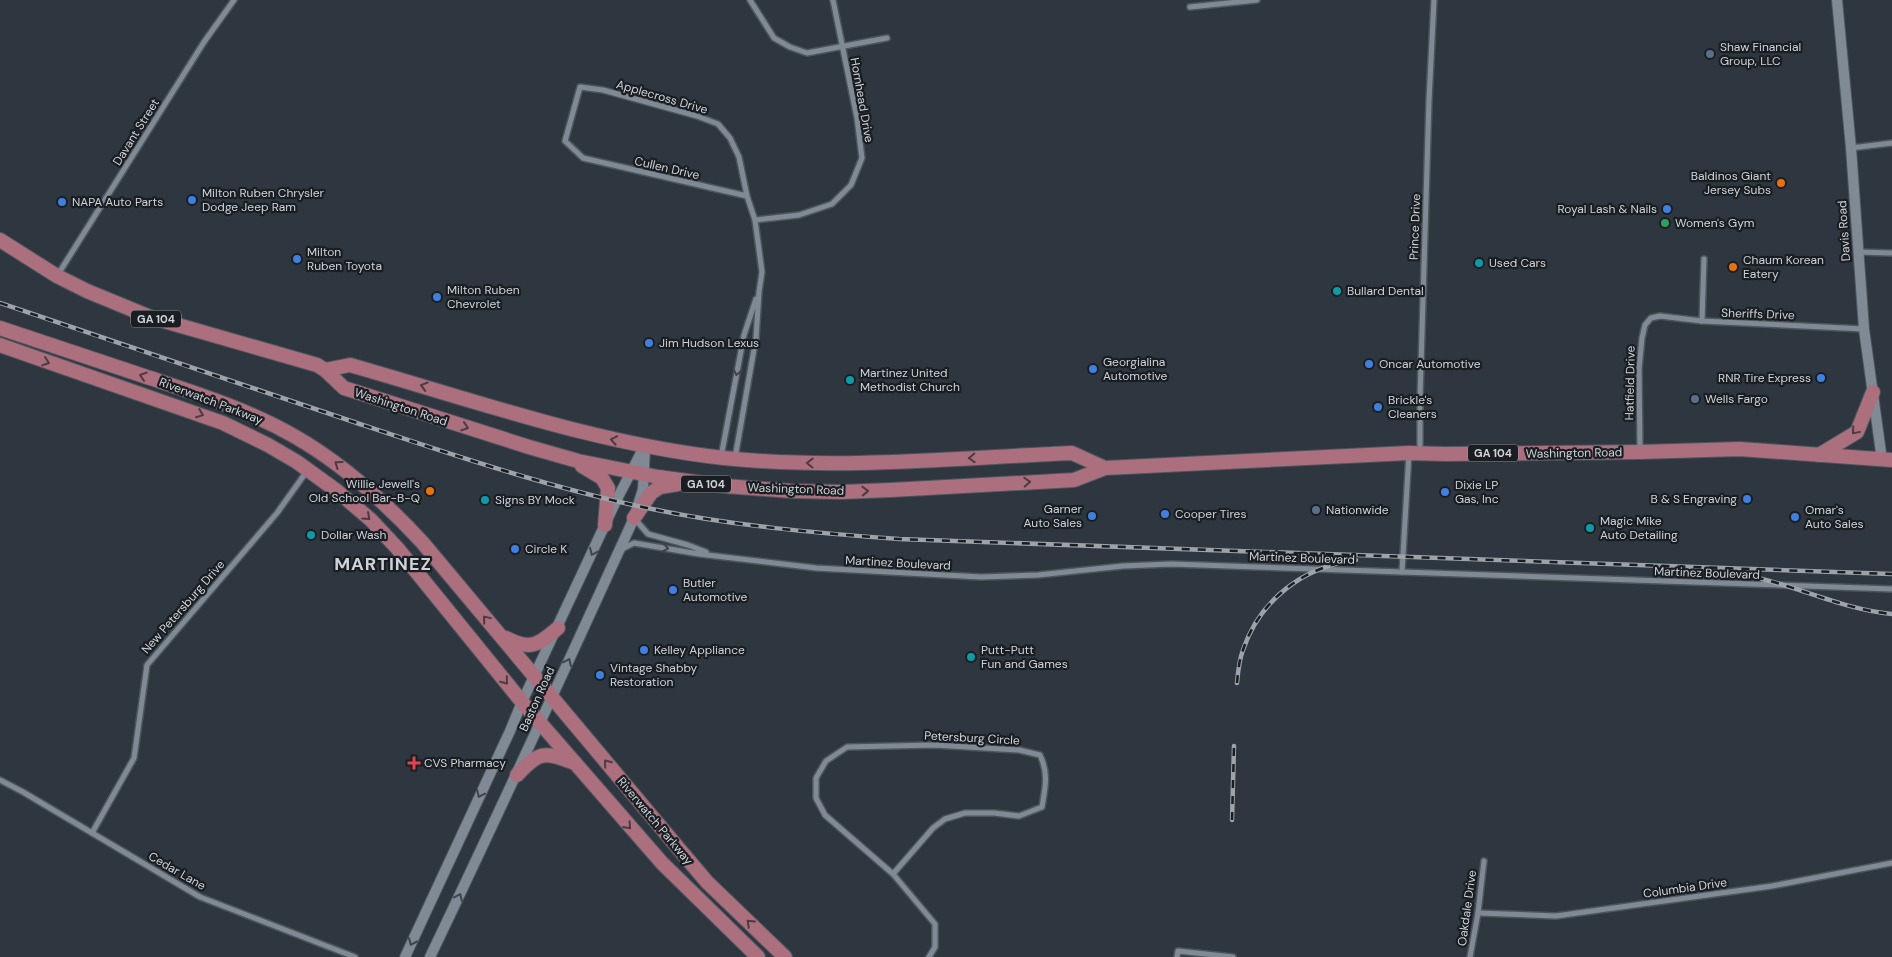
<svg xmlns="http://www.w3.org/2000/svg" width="1892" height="957" viewBox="0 0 1892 957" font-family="'DM Sans',sans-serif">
<rect width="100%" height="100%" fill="#2e3740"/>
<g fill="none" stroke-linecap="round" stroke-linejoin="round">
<defs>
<g id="street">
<path d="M 750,0 L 774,38 L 790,47 L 807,53 L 887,38"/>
<path d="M 1190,7 L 1257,0"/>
<path d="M 1851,148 L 1892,143"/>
<path d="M 755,220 L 799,215 L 832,204 L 851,185 L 862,158 L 857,118 L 833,0"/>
<path d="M 1858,252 L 1892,253"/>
<path d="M 57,276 L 204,42 L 234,0"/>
<path d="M 1702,321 L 1704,259"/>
<path d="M 1640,450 L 1639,369 L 1642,338 L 1645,325 L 1651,318 L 1660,316 L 1702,321 L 1864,329"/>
<path d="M 1420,453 L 1420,399 L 1429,100 L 1434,0"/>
<path d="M 721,457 L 744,335 L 756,299"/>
<path d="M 735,458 L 756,338 L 759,292 L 762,272 L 755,220 L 747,196 L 739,157 L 730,138 L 718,124 L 697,116 L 603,90 L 580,87 L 565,141 L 583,158 L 747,196"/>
<path d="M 634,518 L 648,534 L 688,545 L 706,552"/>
<path d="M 622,549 L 634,543 L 699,554 L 816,568 L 981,577 L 1038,575 L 1123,566 L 1171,564 L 1892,589"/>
<path d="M 1402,572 L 1409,453"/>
<path d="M 934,745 L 1019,750 L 1040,755 C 1049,774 1045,788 1042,807 L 1019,816 L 994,813 L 965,813 L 945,819 L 933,828 L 893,874 L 825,815 L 816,798 L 816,778 L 826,761 L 847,747 Z"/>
<path d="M 0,780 L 23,792 L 200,897 L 355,957"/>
<path d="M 92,833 L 134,758 L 147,665 L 277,513 L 307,471"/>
<path d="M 893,874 L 935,924 L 935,947 L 929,957"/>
<path d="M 1478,913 L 1556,916 L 1772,886 L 1892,863"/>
<path d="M 1177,957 L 1178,951 L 1233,957"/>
<path d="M 1470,957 L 1478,913 L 1484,861"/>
</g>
<g id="secondary">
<path d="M 1837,0 L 1851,148 L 1864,329 L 1882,460"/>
<path d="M 405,957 L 510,731 L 522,702 L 616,501 L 645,445"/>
<path d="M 430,957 C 500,811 567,665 634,518 L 643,489 L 645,449"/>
</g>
<g id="primary">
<path d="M 0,240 L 57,276 L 87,291 L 150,317 L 317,365 L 325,370 L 344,388 L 529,447 L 578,461 L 658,477 L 725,486 L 791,491 L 841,492 L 891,490 L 1074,480 L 1105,468 L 1409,453 L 1445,454 L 1640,452 L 1740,449 L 1892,460"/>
<path d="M 0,328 C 48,344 96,360 144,376 C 195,393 247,409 294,436 C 343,464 384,501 422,542 L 679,849 L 707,882 L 785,957"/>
<path d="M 0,345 L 223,423 L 268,445 L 297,462 L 337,491 L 371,520 L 398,549 L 522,702 L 662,863 L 758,957"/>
<path d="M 325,370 L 350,365 C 473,400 596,444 724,458 C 840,470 957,458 1072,453 L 1105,468"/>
<path d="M 1819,455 L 1857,432 L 1873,392"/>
<path d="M 582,466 L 602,478 L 608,488 L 605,525"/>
<path d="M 634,518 L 651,493 L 660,487 L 678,484"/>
<path d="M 506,638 C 530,651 538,645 558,628"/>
<path d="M 517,775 C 540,750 544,752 575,763"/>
</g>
</defs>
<use href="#street" stroke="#4d555c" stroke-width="8"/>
<use href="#secondary" stroke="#4d555c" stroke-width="12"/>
<use href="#primary" stroke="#4d555c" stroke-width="16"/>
<use href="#street" stroke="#7f8a94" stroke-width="5"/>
<use href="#secondary" stroke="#7f8a94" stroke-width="10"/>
<use href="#primary" stroke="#ab6f7e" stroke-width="14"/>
<defs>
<g id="rail">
<path d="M 0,303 C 117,343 234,382 351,421 C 450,454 550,488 652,509 C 734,526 816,533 899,539 L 1892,574"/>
<path d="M 1740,574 C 1792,583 1839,609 1892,614"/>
<path d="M 1237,683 C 1238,672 1239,660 1243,650 C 1260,599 1305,566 1356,560"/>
<path d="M 1232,820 L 1234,746"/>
</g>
</defs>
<use href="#rail" stroke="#9da3aa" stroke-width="4.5"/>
<use href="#rail" stroke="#1a1e22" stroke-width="2.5" stroke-dasharray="8" stroke-linecap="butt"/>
</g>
<defs><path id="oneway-chevron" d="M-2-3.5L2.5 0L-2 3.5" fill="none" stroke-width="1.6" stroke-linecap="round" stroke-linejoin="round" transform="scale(1.25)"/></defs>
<g stroke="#4d3a42">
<use href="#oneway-chevron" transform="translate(46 362) rotate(19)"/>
<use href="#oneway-chevron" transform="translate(143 376) rotate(-162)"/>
<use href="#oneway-chevron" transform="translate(424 386) rotate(-163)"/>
<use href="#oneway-chevron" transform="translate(200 414) rotate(21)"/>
<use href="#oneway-chevron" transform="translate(465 427) rotate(18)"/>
<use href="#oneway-chevron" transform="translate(1855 431) rotate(130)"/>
<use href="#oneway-chevron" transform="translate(614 440) rotate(-169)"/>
<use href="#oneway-chevron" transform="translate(972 458) rotate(177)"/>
<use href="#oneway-chevron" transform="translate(810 463) rotate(-179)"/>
<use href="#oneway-chevron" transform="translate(338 464) rotate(-144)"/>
<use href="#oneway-chevron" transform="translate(1027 482) rotate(-3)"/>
<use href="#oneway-chevron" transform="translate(865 491) rotate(-2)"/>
<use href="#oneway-chevron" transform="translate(367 517) rotate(42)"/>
<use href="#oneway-chevron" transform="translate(486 619) rotate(-130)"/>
<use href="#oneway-chevron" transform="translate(505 681) rotate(51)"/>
<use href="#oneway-chevron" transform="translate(607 763) rotate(-129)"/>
<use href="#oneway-chevron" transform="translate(628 826) rotate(48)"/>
<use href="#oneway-chevron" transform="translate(750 923) rotate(-136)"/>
</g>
<g stroke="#3d444a">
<use href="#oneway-chevron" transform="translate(737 372) rotate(101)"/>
<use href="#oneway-chevron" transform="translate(665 548) rotate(10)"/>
<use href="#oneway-chevron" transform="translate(593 552) rotate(115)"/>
<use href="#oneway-chevron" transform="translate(568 662) rotate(-65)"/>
<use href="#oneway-chevron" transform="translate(480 794) rotate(115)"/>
<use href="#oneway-chevron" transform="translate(459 897) rotate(-65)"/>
<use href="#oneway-chevron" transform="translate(412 942) rotate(114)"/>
</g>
<g fill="#5c6f8a" stroke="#1a1e22" stroke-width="2">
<circle cx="1710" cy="54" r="5"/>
<circle cx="1695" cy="399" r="5"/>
<circle cx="1316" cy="510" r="5"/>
</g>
<g fill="#e8710a" stroke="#1a1e22" stroke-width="2">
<circle cx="1781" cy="183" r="5"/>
<circle cx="1733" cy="267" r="5"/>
<circle cx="430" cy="491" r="5"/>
</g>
<g fill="#3f7fe0" stroke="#1a1e22" stroke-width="2">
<circle cx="192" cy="200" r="5"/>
<circle cx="62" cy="202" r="5"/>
<circle cx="1667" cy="209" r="5"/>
<circle cx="297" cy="259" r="5"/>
<circle cx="437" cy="297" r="5"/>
<circle cx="649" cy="343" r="5"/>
<circle cx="1369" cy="364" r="5"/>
<circle cx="1093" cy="369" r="5"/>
<circle cx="1821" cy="378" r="5"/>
<circle cx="1378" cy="407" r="5"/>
<circle cx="1445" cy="492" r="5"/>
<circle cx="1747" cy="499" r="5"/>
<circle cx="1165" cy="514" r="5"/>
<circle cx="1092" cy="516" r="5"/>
<circle cx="1795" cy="517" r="5"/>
<circle cx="515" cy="549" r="5"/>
<circle cx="673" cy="590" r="5"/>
<circle cx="644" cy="650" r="5"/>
<circle cx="600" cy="675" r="5"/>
</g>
<circle fill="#2e9e5b" stroke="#1a1e22" stroke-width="2" cx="1665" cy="223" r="5"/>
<g fill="#0f9aa8" stroke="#1a1e22" stroke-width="2">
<circle cx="1479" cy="263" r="5"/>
<circle cx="1337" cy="291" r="5"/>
<circle cx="850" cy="380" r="5"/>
<circle cx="485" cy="500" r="5"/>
<circle cx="1590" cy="528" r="5"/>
<circle cx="311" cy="535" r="5"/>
<circle cx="971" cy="657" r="5"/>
</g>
<path fill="#e0444e" stroke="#1a1e22" stroke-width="2" d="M411.5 755.5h5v5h5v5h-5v5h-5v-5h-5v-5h5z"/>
<g text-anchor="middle" stroke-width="4.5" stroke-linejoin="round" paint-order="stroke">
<g fill="#1a1e22" stroke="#979da2" stroke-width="1">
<rect x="131" y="310.5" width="50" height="17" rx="4"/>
<rect x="1468" y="444.5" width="50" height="17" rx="4"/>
<rect x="681" y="475.5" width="50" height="17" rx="4"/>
</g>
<g font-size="11" font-weight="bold" fill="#cdd3d9">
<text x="156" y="323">GA 104</text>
<text x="1493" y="457">GA 104</text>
<text x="706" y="488">GA 104</text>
</g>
<g font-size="12" fill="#cdd3d9" stroke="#1a1e22" text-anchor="start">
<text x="1720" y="51">Shaw Financial<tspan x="1720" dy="14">Group, LLC</tspan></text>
<text x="1771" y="180" text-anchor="end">Baldinos Giant<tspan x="1771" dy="14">Jersey Subs</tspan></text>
<text x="202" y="197">Milton Ruben Chrysler<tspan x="202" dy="14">Dodge Jeep Ram</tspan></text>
<text x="72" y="206">NAPA Auto Parts</text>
<text x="1657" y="213" text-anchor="end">Royal Lash &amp; Nails</text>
<text x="1675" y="227">Women's Gym</text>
<text x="307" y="256">Milton<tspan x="307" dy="14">Ruben Toyota</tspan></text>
<text x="1743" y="264">Chaum Korean<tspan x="1743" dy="14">Eatery</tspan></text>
<text x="1489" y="267">Used Cars</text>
<text x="447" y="294">Milton Ruben<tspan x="447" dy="14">Chevrolet</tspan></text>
<text x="1347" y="295">Bullard Dental</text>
<text x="659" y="347">Jim Hudson Lexus</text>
<text x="1103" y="366">Georgialina<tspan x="1103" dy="14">Automotive</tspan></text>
<text x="1379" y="368">Oncar Automotive</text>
<text x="860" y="377">Martinez United<tspan x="860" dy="14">Methodist Church</tspan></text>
<text x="1811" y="382" text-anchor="end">RNR Tire Express</text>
<text x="1705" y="403">Wells Fargo</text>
<text x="1388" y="404">Brickle's<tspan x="1388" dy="14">Cleaners</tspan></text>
<text x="420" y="488" text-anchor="end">Willie Jewell's<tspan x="420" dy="14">Old School Bar-B-Q</tspan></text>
<text x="1455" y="489">Dixie LP<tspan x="1455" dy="14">Gas, Inc</tspan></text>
<text x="1737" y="503" text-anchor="end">B &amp; S Engraving</text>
<text x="495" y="504">Signs BY Mock</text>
<text x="1082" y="513" text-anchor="end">Garner<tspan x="1082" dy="14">Auto Sales</tspan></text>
<text x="1326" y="514">Nationwide</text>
<text x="1805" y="514">Omar's<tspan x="1805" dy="14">Auto Sales</tspan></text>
<text x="1175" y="518">Cooper Tires</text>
<text x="1600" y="525">Magic Mike<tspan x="1600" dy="14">Auto Detailing</tspan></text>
<text x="321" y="539">Dollar Wash</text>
<text x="525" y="553">Circle K</text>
<text x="683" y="587">Butler<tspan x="683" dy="14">Automotive</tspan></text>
<text x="654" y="654">Kelley Appliance</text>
<text x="981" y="654">Putt-Putt<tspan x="981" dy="14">Fun and Games</tspan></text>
<text x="610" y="672">Vintage Shabby<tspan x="610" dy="14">Restoration</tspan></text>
<text x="424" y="767">CVS Pharmacy</text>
</g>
<g font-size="12" fill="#cdd3d9" stroke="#1a1e22">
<text transform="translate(662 97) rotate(16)" y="4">Applecross Drive</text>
<text transform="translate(862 100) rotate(80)" y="4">Hornhead Drive</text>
<text transform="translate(136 132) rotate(-58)" y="4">Davant Street</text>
<text transform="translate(667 168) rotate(13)" y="4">Cullen Drive</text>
<text transform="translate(1415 227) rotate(-88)" y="4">Prince Drive</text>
<text transform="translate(1844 231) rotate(-94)" y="4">Davis Road</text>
<text transform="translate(1758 314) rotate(2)" y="4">Sheriffs Drive</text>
<text transform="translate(1630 383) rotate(-89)" y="4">Hatfield Drive</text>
<text transform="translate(211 401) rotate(21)" y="4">Riverwatch Parkway</text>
<text transform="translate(401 407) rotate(18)" y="4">Washington Road</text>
<text transform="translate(1574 453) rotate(-1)" y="4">Washington Road</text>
<text transform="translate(796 489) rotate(2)" y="4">Washington Road</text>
<text transform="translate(1302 558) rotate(2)" y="4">Martinez Boulevard</text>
<text transform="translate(898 563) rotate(3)" y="4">Martinez Boulevard</text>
<text transform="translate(1707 573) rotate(2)" y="4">Martinez Boulevard</text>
<text transform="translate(183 607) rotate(-49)" y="4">New Petersburg Drive</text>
<text transform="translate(537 699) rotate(-66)" y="4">Baston Road</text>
<text transform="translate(972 738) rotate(3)" y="4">Petersburg Circle</text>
<text transform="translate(655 821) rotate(50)" y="4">Riverwatch Parkway</text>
<text transform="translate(177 871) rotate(30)" y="4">Cedar Lane</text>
<text transform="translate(1685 888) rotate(-8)" y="4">Columbia Drive</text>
<text transform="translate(1467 908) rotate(-82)" y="4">Oakdale Drive</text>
</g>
<g font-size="18" font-weight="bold" letter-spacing="1" fill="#cdd3d9" stroke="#1a1e22">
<text x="383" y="570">MARTINEZ</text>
</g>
</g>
</svg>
